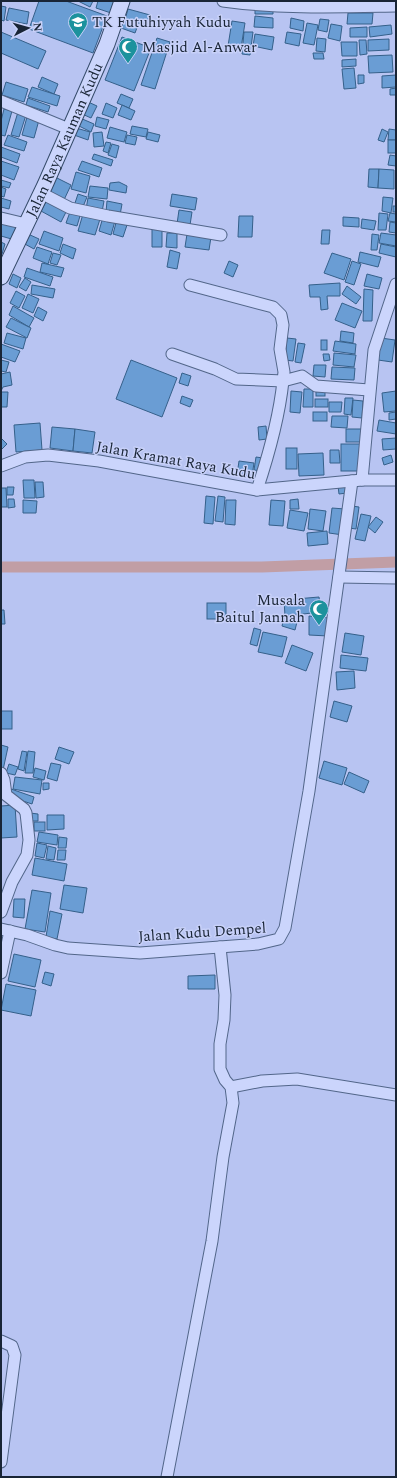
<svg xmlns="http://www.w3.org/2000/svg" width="397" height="1478" viewBox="0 0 397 1478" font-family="Spectral,serif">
<rect width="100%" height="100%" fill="#b8c4f2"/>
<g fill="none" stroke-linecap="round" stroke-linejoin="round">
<path stroke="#c19ea5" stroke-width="11" d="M 1,567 L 262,567 L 396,562"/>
</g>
<g fill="#6a9dd4" stroke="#35608a">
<path d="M 39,1 L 66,1 L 107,16 L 93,53 L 29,29 Z"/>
<path d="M 78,1 L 93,1 L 90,7 Z"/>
<path d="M 98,1 L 114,1 L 111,13 L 96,8 Z"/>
<path d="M 1,6 L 6,7 L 4,21 L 1,20 Z"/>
<path d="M 273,7 L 273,14 L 255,14 L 255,8 Z"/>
<path d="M 9,8 L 29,12 L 27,24 L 6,20 Z"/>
<path d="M 128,9 L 150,15 L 147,25 L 125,20 Z"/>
<path d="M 348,13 L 373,13 L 372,24 L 347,24 Z"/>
<path d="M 255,16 L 273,18 L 273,28 L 254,27 Z"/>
<path d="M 291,18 L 304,21 L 303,31 L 290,28 Z"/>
<path d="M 320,19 L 329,20 L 327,32 L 318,30 Z"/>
<path d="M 124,20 L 138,25 L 135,33 L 121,28 Z"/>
<path d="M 232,21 L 245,23 L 241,48 L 228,46 Z"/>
<path d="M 307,23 L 318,25 L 314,45 L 303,43 Z"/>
<path d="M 331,24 L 342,26 L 340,41 L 328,38 Z"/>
<path d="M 391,25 L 392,34 L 370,37 L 369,27 Z"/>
<path d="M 367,27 L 367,37 L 350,37 L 350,28 Z"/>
<path d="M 1,32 L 46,51 L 38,69 L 1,53 Z"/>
<path d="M 244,32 L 253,32 L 250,55 L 242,54 Z"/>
<path d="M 287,32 L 301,34 L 299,46 L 285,43 Z"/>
<path d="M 255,34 L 274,37 L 272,50 L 253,46 Z"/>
<path d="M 122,37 L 151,48 L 134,91 L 105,80 Z"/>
<path d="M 157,38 L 170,42 L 155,89 L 141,85 Z"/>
<path d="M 317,38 L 326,39 L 325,52 L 316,51 Z"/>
<path d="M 389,39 L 389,50 L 368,51 L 368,40 Z"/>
<path d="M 359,40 L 366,40 L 367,54 L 360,55 Z"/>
<path d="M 341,42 L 357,42 L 357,56 L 342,56 Z"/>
<path d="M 313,53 L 323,53 L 324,59 L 314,59 Z"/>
<path d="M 392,55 L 393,72 L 369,73 L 368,56 Z"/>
<path d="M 356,59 L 356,66 L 342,67 L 342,60 Z"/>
<path d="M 354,68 L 356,88 L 344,89 L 342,69 Z"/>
<path d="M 358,75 L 364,75 L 364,83 L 358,84 Z"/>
<path d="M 396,75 L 396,87 L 382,88 L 382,76 Z"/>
<path d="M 42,77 L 58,84 L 54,94 L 38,87 Z"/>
<path d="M 6,82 L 28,89 L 24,102 L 2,95 Z"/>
<path d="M 32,87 L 60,96 L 57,106 L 28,97 Z"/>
<path d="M 396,88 L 396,95 L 390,95 L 390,89 Z"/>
<path d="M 121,94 L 133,99 L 129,108 L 117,103 Z"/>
<path d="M 28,98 L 50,106 L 48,112 L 26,105 Z"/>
<path d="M 86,101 L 97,106 L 91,118 L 80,113 Z"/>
<path d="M 106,103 L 117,108 L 113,118 L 102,114 Z"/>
<path d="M 122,105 L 135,111 L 131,120 L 118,115 Z"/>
<path d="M 4,109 L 12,111 L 5,136 L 1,135 L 1,121 Z"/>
<path d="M 18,112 L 26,115 L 19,137 L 11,135 Z"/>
<path d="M 27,117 L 39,120 L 34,138 L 22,135 Z"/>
<path d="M 97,117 L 109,120 L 106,129 L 95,126 Z"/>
<path d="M 80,118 L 94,124 L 91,132 L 77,125 Z"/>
<path d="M 132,126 L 148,129 L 146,137 L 130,134 Z"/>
<path d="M 110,127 L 127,132 L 124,142 L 107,138 Z"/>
<path d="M 76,128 L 90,132 L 88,140 L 74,135 Z"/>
<path d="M 382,129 L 388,132 L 384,142 L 378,140 Z"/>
<path d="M 389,129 L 396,130 L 396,140 L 388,140 Z"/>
<path d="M 102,132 L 104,146 L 94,147 L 93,133 Z"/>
<path d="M 148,132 L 160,135 L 158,142 L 146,139 Z"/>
<path d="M 8,135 L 27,142 L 24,151 L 4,145 Z"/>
<path d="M 127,135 L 137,137 L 135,145 L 125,143 Z"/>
<rect x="388" y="140" width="8" height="13"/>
<path d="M 106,142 L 111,143 L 108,153 L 103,151 Z"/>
<path d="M 112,144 L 119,146 L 116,158 L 108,155 Z"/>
<path d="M 1,147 L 20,154 L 17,163 L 1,157 Z"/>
<path d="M 94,154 L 113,160 L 111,166 L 92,159 Z"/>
<path d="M 390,155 L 396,156 L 396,166 L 388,165 Z"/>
<path d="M 1,161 L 19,167 L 14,180 L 1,175 Z"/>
<path d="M 82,161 L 102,168 L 99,177 L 78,170 Z"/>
<path d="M 369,169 L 379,169 L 378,188 L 368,187 Z"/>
<path d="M 379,169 L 394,170 L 394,189 L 378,188 Z"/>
<path d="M 76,172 L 90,176 L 86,193 L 71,189 Z"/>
<path d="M 55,177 L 71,185 L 63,202 L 46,194 Z"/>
<path d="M 1,180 L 11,183 L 9,188 L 1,186 Z"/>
<path d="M 119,182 L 127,186 L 126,193 L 109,190 L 110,183 Z"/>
<path d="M 90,186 L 108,188 L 107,199 L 88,197 Z"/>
<path d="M 1,187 L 6,189 L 4,197 L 1,196 Z"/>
<path d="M 78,194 L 87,197 L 82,209 L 74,206 Z"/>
<path d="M 172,194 L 197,198 L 195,210 L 170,206 Z"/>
<path d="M 383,197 L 393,198 L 391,213 L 382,211 Z"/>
<path d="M 1,198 L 11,201 L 9,209 L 1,207 Z"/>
<path d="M 88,198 L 104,201 L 102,212 L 86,209 Z"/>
<path d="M 47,200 L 67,210 L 61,222 L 41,211 Z"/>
<path d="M 107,201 L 122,204 L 120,215 L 106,212 Z"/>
<rect x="393" y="206" width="3" height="6"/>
<path d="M 179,210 L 192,212 L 190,225 L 177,224 Z"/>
<path d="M 70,212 L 80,216 L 77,226 L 66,223 Z"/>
<path d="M 379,213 L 388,214 L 386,230 L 378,230 Z"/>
<path d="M 390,213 L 396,214 L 396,222 L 388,221 Z"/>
<path d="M 83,214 L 100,219 L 95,235 L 78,231 Z"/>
<path d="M 239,216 L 253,216 L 252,237 L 238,237 Z"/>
<path d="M 103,217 L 115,221 L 111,235 L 99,231 Z"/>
<path d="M 343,217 L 359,218 L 359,227 L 343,226 Z"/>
<path d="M 117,219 L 128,222 L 123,237 L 113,234 Z"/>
<path d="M 362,219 L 376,221 L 374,230 L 361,228 Z"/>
<path d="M 1,222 L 19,228 L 15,240 L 1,236 Z"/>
<path d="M 390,222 L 396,223 L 396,233 L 389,232 Z"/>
<path d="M 152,229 L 162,230 L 162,247 L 152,247 Z"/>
<path d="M 322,230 L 330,230 L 329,244 L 321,244 Z"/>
<path d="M 44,231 L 63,238 L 59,251 L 39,244 Z"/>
<path d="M 167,233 L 177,233 L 177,248 L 166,247 Z"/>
<path d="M 381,233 L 396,235 L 396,246 L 379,243 Z"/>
<path d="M 28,234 L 39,239 L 34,249 L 23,243 Z"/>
<path d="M 187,234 L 211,237 L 209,250 L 185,247 Z"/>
<path d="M 372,234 L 379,235 L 377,250 L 371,250 Z"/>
<path d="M 1,242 L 5,244 L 2,254 L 1,254 Z"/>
<path d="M 63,244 L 76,249 L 73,259 L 60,253 Z"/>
<path d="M 381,244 L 396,247 L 396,257 L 379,253 Z"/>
<path d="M 37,247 L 52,252 L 48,264 L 33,258 Z"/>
<path d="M 170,250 L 180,253 L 177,269 L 167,267 Z"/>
<path d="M 360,252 L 381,257 L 378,267 L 358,262 Z"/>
<path d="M 53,253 L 61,255 L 57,265 L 50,263 Z"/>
<path d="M 332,253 L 351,259 L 344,280 L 324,273 Z"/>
<path d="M 229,261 L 238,265 L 233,277 L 224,273 Z"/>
<path d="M 352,261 L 361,264 L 354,285 L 345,282 Z"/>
<path d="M 42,263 L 64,268 L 61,277 L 40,272 Z"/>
<path d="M 27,268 L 53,277 L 50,286 L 24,277 Z"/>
<path d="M 13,274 L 21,278 L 17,288 L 9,284 Z"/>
<path d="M 367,274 L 382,278 L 379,289 L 364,286 Z"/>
<path d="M 25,278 L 31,282 L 26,291 L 19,287 Z"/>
<path d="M 340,283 L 340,296 L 327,296 L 328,309 L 321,310 L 320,297 L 310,297 L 309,285 Z"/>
<path d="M 32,285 L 55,289 L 53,298 L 31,294 Z"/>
<path d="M 347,286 L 361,297 L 356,304 L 342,294 Z"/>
<path d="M 364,289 L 373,290 L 372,321 L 363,321 Z"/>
<path d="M 16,291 L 25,296 L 19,308 L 10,303 Z"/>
<path d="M 28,294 L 39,299 L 33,313 L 22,308 Z"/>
<path d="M 342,303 L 362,311 L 355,328 L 335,320 Z"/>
<path d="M 13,306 L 34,318 L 29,327 L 9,315 Z"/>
<path d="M 38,307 L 47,312 L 43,321 L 34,316 Z"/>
<path d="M 11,318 L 31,328 L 27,338 L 6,327 Z"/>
<path d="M 341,331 L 354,333 L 353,343 L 340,341 Z"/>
<path d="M 7,333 L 26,338 L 23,349 L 4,343 Z"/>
<path d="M 287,338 L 296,339 L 293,361 L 285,360 Z"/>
<path d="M 381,338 L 395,340 L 392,362 L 378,360 Z"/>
<rect x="321" y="340" width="6" height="10"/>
<path d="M 335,341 L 356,344 L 355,354 L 333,351 Z"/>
<path d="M 298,343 L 305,344 L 301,363 L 295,362 Z"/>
<path d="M 1,344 L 20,351 L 15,362 L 1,357 Z"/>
<path d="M 334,353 L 356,355 L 354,367 L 333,365 Z"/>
<path d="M 323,354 L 329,354 L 330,360 L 324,361 Z"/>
<path d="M 1,360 L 9,362 L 6,372 L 1,371 Z"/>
<path d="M 131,360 L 177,378 L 162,417 L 116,399 Z"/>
<path d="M 314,365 L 326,365 L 325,377 L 313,376 Z"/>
<path d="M 332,367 L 355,368 L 354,380 L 331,379 Z"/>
<path d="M 10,372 L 12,385 L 3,387 L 1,391 L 1,374 Z"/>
<path d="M 182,373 L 191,376 L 188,386 L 179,383 Z"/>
<rect x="316" y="388" width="9" height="8"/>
<path d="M 304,389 L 313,389 L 313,407 L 303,407 Z"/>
<path d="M 291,391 L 302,392 L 300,413 L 290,412 Z"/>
<path d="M 396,391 L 396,411 L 384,412 L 382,393 Z"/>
<path d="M 1,392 L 8,392 L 7,407 L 1,407 Z"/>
<path d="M 182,396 L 193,400 L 190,407 L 180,403 Z"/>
<path d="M 345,398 L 353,398 L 351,415 L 344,414 Z"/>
<rect x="315" y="399" width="13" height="8"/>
<path d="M 353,400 L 363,401 L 362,418 L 352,417 Z"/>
<path d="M 329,402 L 342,402 L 341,412 L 329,412 Z"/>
<rect x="313" y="412" width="14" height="9"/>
<path d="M 396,412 L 396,419 L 389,420 L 389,413 Z"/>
<path d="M 332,416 L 348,416 L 347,428 L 331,427 Z"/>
<path d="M 379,420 L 396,423 L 396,434 L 377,431 Z"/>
<path d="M 40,423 L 42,450 L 16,452 L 14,425 Z"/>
<path d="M 266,426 L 267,439 L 259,440 L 258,427 Z"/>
<path d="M 52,427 L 75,429 L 73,451 L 50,448 Z"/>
<path d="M 75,429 L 95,432 L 92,453 L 73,451 Z"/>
<rect x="346" y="429" width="16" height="13"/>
<path d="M 1,438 L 7,444 L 1,450 Z"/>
<path d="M 396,438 L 396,449 L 383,450 L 382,439 Z"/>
<rect x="341" y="444" width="20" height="27"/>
<rect x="286" y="448" width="11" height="21"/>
<path d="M 330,450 L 339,450 L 340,463 L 330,463 Z"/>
<path d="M 323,453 L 324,475 L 299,476 L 298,454 Z"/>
<path d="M 391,455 L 393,462 L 384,465 L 382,458 Z"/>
<path d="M 256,457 L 263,458 L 261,471 L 254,470 Z"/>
<path d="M 239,461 L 254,463 L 252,476 L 237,475 Z"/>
<path d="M 23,480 L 34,480 L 35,498 L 24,498 Z"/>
<path d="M 35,482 L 43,482 L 44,497 L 36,498 Z"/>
<path d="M 346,485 L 347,493 L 339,494 L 338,486 Z"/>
<path d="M 7,487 L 14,487 L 13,495 L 7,495 Z"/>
<path d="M 1,488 L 6,488 L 7,507 L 1,507 Z"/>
<path d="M 206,496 L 215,497 L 213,524 L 204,523 Z"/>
<path d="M 218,496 L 225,497 L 223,522 L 215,521 Z"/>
<path d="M 8,499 L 14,499 L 15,507 L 8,508 Z"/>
<path d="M 298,499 L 299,509 L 290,509 L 290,500 Z"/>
<path d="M 23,500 L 37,501 L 36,513 L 23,513 Z"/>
<path d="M 226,500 L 236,500 L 235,525 L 225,524 Z"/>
<path d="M 271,500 L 285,501 L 283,526 L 269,525 Z"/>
<path d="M 352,506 L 359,507 L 356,529 L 349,528 Z"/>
<path d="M 332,508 L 345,509 L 343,535 L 329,533 Z"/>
<path d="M 310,509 L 326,511 L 323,531 L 308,529 Z"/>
<path d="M 290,510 L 308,513 L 304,531 L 287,528 Z"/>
<path d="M 361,514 L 371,516 L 365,541 L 355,539 Z"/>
<path d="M 376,517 L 383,522 L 375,533 L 368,527 Z"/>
<path d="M 327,531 L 328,544 L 308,546 L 307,533 Z"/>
<path d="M 319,597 L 321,612 L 285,616 L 284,600 Z"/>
<rect x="207" y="603" width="19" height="16"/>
<path d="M 1,610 L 4,610 L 5,624 L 1,624 Z"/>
<path d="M 309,616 L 329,618 L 328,636 L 309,635 Z"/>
<path d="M 284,618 L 297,622 L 295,630 L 282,626 Z"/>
<path d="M 254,628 L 261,630 L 257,646 L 250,644 Z"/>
<path d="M 263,632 L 287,637 L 282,657 L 258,652 Z"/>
<path d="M 345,633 L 364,636 L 361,655 L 342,652 Z"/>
<path d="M 292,645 L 313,653 L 306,671 L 285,663 Z"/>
<path d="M 341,655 L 368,658 L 366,671 L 340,668 Z"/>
<path d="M 354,671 L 355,688 L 337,690 L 336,672 Z"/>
<path d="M 334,701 L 352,706 L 347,722 L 330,717 Z"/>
<rect x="1" y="711" width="11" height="18"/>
<path d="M 1,745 L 8,747 L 3,770 L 1,769 Z"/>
<path d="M 59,747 L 74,752 L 69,764 L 55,759 Z"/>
<path d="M 22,751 L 27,752 L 24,771 L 18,769 Z"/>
<path d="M 28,751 L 35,752 L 33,773 L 25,773 Z"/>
<path d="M 324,761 L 347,768 L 342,785 L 319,778 Z"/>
<path d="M 51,763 L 61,765 L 57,781 L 47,778 Z"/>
<path d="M 9,764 L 18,767 L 15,775 L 6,773 Z"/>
<path d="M 35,768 L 46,771 L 44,780 L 33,777 Z"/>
<path d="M 349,772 L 369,781 L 364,793 L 344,784 Z"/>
<path d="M 15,777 L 42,780 L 40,794 L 13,789 Z"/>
<path d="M 43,783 L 49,783 L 49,789 L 43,790 Z"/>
<path d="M 11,789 L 34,797 L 32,804 L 8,796 Z"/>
<path d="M 15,805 L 17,837 L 1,838 L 1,806 Z"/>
<path d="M 30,813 L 38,814 L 38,821 L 30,821 Z"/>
<path d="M 47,815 L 64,815 L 64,829 L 47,830 Z"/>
<rect x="34" y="822" width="11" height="9"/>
<path d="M 39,832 L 58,835 L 57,845 L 37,842 Z"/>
<path d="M 59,837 L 67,838 L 66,848 L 58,848 Z"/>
<path d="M 37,843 L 47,845 L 44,858 L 35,856 Z"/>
<path d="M 48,846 L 56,848 L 54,860 L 46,859 Z"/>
<path d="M 58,850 L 66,850 L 65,860 L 57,860 Z"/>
<path d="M 35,858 L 67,864 L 64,881 L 32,875 Z"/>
<path d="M 64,885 L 87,888 L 83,913 L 60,909 Z"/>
<path d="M 32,890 L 51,893 L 45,932 L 25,929 Z"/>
<path d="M 14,899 L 25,899 L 24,918 L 13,917 Z"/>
<path d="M 50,911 L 62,914 L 57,939 L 46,937 Z"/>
<path d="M 14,954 L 41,960 L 35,987 L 8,981 Z"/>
<path d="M 45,972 L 54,974 L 51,986 L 42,983 Z"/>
<path d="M 215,975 L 215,989 L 188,989 L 188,976 Z"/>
<path d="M 6,984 L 36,990 L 31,1016 L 1,1010 Z"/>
</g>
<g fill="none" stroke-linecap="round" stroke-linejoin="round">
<defs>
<g id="street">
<path d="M 223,1 C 280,9 338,7 396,6"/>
<path d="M 1,101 L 69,129"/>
<path d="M 41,193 L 70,208 L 108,216 L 221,235"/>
<path d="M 1,218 L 26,224"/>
<path d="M 190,285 L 273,307 L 281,315 L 283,325 L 280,349 L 284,372 L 283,381 L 302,376 L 316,386 L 369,390"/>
<path d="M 172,354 L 215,369 L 236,379 L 283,381 C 279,419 269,454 257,490"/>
<path d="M 1,466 L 25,457 L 48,455 L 99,461 L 257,490 L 362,480 L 396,480"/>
<path d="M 362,480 L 374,350 L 396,284"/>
<path d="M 339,577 L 396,578"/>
<path d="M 1,773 L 4,780 L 6,795 L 24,809 L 26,813 L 29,840 L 27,855 L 12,882 L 1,912"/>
<path d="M 1,929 L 27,935 L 55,945 L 68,948 L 140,953 L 258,944 L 279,939 L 285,928 L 309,791 L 352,481"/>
<path d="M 1,973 L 10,931"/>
<path d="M 231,1087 L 262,1081 L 297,1079 L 396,1095"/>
<path d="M 1,1341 L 12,1346 L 15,1355 L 1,1462"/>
<path d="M 167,1477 L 212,1241 L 223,1157 L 233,1103 L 231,1087 L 225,1080 L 220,1069 L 220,1044 L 224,1020 L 225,995 L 220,947"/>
</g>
<g id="secondary">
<path id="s1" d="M 1,277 L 45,185 L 107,44 L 122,1"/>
</g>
</defs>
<use href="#street" stroke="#526689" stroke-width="13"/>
<use href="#secondary" stroke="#354b6a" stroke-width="17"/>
<use href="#street" stroke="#cbd5fc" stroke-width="11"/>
<use href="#secondary" stroke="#cbd5fc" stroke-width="15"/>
</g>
<defs>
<symbol id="school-pin" viewBox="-11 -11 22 30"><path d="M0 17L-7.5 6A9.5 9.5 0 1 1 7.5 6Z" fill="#1c929d" stroke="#c8d1f9"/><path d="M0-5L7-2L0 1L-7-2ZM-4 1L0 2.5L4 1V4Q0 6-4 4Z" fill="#fff"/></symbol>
<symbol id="mosque-pin" viewBox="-11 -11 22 30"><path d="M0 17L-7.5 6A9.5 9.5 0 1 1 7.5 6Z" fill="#1c929d" stroke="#c8d1f9"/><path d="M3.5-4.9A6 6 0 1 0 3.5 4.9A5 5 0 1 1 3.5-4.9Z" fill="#fff"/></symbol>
</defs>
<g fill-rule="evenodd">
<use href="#school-pin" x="67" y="11" width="22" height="30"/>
<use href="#mosque-pin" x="117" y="36" width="22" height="30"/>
<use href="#mosque-pin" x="308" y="598" width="22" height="30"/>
</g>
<g text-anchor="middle" stroke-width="3" stroke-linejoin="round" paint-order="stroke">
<g font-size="15" fill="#192536" stroke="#c8d1f9" text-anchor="start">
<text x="92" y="27">TK Futuhiyyah Kudu</text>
<text x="142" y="52">Masjid Al-Anwar</text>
<text x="305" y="605" text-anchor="end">Musala<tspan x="305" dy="17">Baitul Jannah</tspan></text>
</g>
<g font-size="15" fill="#192536" stroke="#c8d1f9">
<text dy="5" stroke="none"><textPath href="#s1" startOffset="151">Jalan Raya Kauman Kudu</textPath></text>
<text transform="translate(176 460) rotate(10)" y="5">Jalan Kramat Raya Kudu</text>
<text transform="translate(202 932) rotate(-4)" y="5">Jalan Kudu Dempel</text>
</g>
</g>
<rect width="397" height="1478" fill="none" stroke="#192536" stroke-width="4"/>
<g transform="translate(28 28) rotate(84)" stroke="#c8d1f9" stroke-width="3" paint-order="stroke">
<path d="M0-3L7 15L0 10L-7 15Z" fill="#192536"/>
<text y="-6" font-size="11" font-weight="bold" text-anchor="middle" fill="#192536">N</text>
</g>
</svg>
